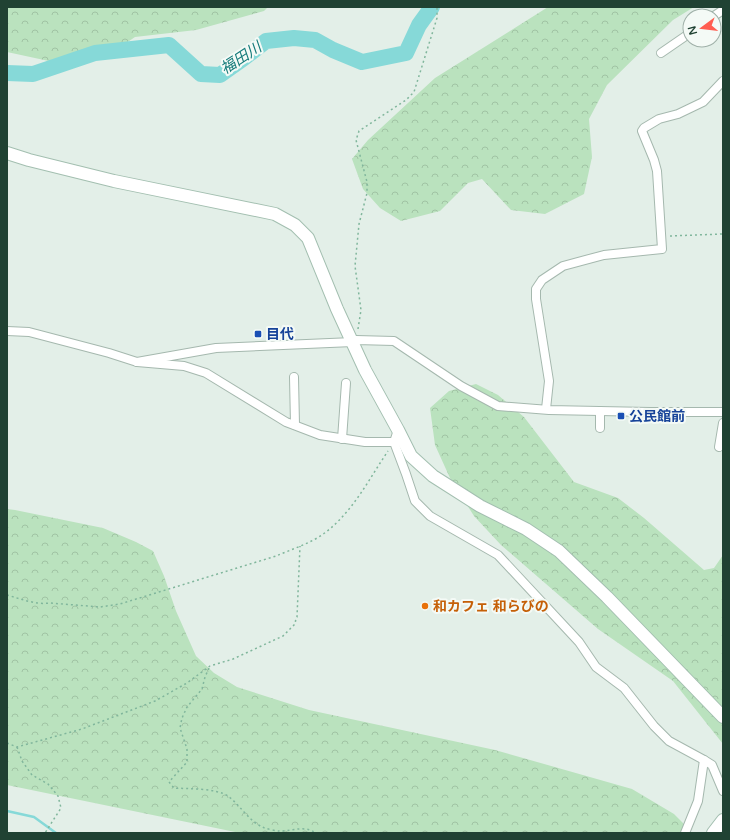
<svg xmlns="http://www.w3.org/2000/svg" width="730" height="840" viewBox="0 0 730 840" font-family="'Varela Round','Noto Sans JP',sans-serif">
<defs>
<pattern id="forest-crowns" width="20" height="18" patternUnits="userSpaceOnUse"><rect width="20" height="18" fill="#bae2be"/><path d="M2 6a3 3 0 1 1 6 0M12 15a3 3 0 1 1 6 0" fill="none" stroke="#a0c3a4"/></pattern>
</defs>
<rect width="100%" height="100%" fill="#e3efe8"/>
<g fill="url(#forest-crowns)">
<path d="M 7,7 L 268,7 L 264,11 L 196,30 L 135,37 L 110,54 L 58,63 L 7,52 Z"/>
<path d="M 548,7 L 694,7 L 673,20 L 607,85 L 589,119 L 592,157 L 584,194 L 545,214 L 511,210 L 482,179 L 468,183 L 440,211 L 401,221 L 380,208 L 363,189 L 352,159 L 368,140 L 435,78 Z"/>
<path d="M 476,384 L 498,395 L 524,417 L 574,482 L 618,498 L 644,518 L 704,570 L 714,568 L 723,555 L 723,744 L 673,681 L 598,629 L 501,545 L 474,516 L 450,478 L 435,445 L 430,408 L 449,391 Z"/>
<path d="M 7,509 L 15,510 L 103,528 L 136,542 L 153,551 L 164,576 L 176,611 L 196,656 L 214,673 L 237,687 L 309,710 L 495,750 L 632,789 L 674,814 L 685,825 L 684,833 L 240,833 L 7,785 Z"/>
</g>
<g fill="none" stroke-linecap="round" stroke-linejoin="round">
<path stroke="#86d9d8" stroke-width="2.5" d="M 7,811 L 34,817 L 56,833"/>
<path stroke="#86d9d8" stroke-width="16" d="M 7,73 L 33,74 L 95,53 L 169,45 L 201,74 L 220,75 L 244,58 L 266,41 L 294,38 L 315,40 L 333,50 L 362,62 L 406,53 L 419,25 L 432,7"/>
<defs>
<g id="street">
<path d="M 714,16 L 723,10"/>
<path d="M 661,53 L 690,33"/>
<path d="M 7,331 L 29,332 L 109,353 L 137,362 L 184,366 L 206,373 L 286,422 L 320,435 L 365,442 L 394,442"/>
<path d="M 137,362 L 216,348 L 353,342 L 356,340 L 394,341 L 461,386 L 498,406 L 549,410 L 650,412 L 723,412"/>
<path d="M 294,377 L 295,425"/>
<path d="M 546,409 L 549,381 L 536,299 L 536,289 L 542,280 L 563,266 L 604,255 L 662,249 L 657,171 L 654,160 L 642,131 L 644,128 L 659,119 L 678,114 L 703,102 L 723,81"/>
<path d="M 600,428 L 600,411"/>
<path d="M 398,430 L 394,442 L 406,474 L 415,501 L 430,516 L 498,555 L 579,642 L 596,667 L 624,688 L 654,726 L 669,741 L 704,760 L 712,765 L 723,791"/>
<path d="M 342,439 L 346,383"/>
<path d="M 719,447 L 723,423"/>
<path d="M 685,833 L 698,801 L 704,760"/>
</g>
<g id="secondary">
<path d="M 7,153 L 29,160 L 114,181 L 275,214 L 295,225 L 308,238 L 337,309 L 365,370 L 398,430 L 411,456 L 433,476 L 480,506 L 526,529 L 559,551 L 607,597 L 723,717"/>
<path d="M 713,833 L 723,820"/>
</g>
</defs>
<use href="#street" stroke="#a5b8ae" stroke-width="10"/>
<use href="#secondary" stroke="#a3bfb0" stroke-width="14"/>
<g stroke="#80b69c" stroke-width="1.5" stroke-dasharray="2 3" stroke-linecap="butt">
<path d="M 670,236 L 723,234"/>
<path d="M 358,329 L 361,310 L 355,266 L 359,224 L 367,193 L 367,182 L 356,140 L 359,131 L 406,100 L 414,92 L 437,18 L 437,7"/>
<path d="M 7,595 C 21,599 36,605 50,603 L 100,607 L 120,604 L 276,556 C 292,549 312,543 326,532 C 354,510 369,479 388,451"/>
<path d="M 209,668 L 205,677 L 202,689 L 187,707 L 182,718 L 180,728 L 187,749 L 187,762 L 169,782 L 174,788 C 188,789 216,788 228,796 C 240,805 248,820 262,827 C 267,829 275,831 280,831 C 293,831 304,825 316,833"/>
<path d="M 7,743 L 17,747 L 82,729 L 155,701 L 187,683 L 210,666 L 233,659 L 283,636 L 295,624 L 296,618 L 297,617 L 300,546"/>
<path d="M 17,747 L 22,761 L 32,775 L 48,784 L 58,796 L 61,808 L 45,833"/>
</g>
<use href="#street" stroke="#fff" stroke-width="8"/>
<use href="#secondary" stroke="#fff" stroke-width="12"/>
</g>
<g fill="#1a4fb4" stroke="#f4faf6" stroke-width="1.5">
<rect x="254" y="330" width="8" height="8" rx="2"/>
<rect x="617" y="412" width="8" height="8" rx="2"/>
</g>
<circle fill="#e8710a" stroke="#f4faf6" stroke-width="1.5" cx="425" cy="606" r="4"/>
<g text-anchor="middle" stroke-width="4" stroke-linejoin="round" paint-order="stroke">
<g font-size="14" font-weight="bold" fill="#164399" stroke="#f4faf6" text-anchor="start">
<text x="266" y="339">目代</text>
<text x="629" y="421">公民館前</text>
</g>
<g font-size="14" font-weight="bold" fill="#c56008" stroke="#f4faf6" text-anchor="start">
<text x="433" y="611">和カフェ 和らびの</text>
</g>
<g font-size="15" font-style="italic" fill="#137a79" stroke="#f4faf6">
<text transform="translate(241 58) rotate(-33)" y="5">福田川</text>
</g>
</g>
<rect width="730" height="840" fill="none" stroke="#204233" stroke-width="16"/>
<g transform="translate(702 28) rotate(255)"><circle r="19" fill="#f4faf6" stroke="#9fb0a8"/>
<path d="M0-3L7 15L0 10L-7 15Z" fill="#ff5e51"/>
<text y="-6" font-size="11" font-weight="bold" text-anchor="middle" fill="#204233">N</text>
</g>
</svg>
